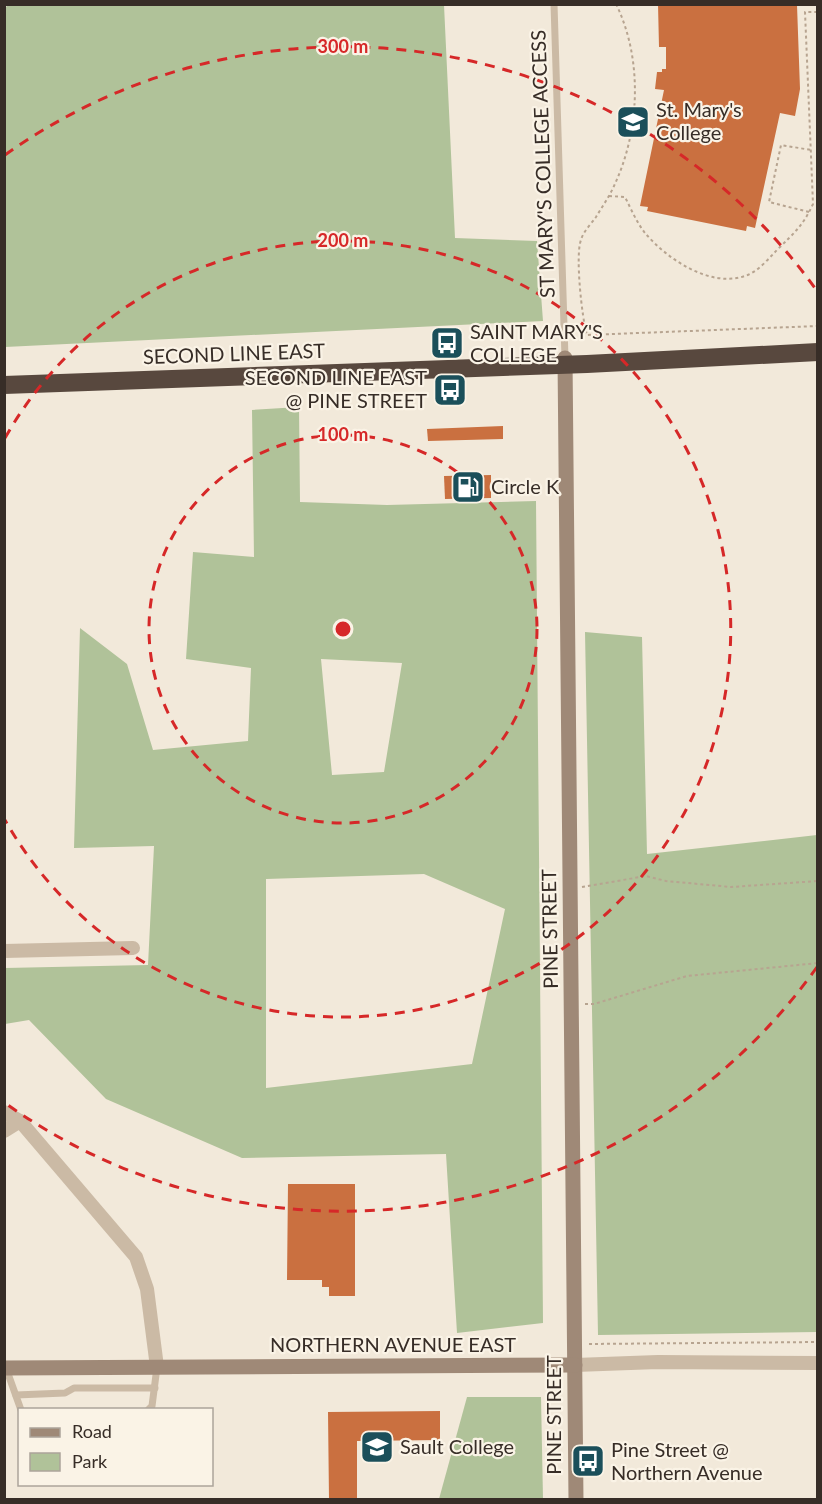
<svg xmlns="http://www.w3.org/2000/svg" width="822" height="1504" viewBox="0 0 822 1504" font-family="Lato,sans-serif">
<rect width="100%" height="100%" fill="#f2e9da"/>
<g fill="#b0c299" fill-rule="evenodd">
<path d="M 9,4 L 444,5 L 455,238 L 537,241 L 543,321 L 5,347 L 4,9 Z"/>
<path d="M 299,407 L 300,502 L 387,505 L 536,501 L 543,1323 L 457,1333 L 446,1154 L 242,1158 L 106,1099 L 29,1020 L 5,1024 L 5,968 L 148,965 L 154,846 L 74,848 L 80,628 L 127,664 L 153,750 L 248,741 L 251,668 L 186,659 L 193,552 L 254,557 L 252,410 ZM 321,659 L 402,663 L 384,772 L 332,775 ZM 424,874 L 505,909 L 472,1064 L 266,1088 L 266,879 Z"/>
<path d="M 585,632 L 642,637 L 647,854 L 817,835 L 817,1332 L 598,1335 Z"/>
<path d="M 467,1397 L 541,1397 L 543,1499 L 439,1499 Z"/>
</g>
<g fill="#ca7040">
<path d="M 658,4 L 797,5 L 800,89 L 795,116 L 780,113 L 755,228 L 747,226 L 746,231 L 647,211 L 648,207 L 640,206 L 664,90 L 655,89 L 657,72 L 662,72 L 662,69 L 666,69 L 666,47 L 659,47 Z"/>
<path d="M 503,426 L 503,439 L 428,441 L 427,429 Z"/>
<path d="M 491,475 L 491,498 L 445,499 L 444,476 Z"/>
<path d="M 288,1184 L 355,1184 L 355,1296 L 329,1296 L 329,1287 L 322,1287 L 322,1280 L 287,1280 Z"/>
<path d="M 440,1411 L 440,1440 L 357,1441 L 357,1500 L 329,1500 L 328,1412 Z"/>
</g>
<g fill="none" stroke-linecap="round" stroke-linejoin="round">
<g stroke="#b7a490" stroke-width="2" stroke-dasharray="3 3" stroke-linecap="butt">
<path d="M 616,4 C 643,59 640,131 614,186 C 609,197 602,207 596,217 C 591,224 583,232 581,240 C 575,255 582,319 587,335 L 818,326"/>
<path d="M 609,196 L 625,197 C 631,209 637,223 645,233 C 667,259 710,288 745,276 C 758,272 768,259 777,250 C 794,233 803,226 813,204 L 805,12 L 818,12"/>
<path d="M 809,212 L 769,202 L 781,145 L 811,150"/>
<path d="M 582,887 L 646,876 L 666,881 L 731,887 L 818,881"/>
<path d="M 585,1004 L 594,1004 L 687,976 L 818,963"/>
<path d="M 589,1344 L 818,1342"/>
</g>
<g stroke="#cbbaa5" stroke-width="7">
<path d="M 554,4 L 565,358"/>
<path d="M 6,1368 L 21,1410"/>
<path d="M 16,1395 L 65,1393 L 74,1388 L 155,1388"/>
<path d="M 148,1410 L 152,1406 L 157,1367"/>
</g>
<g stroke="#cbbaa5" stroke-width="14">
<path d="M 4,951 L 133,948"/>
<path d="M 4,1112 L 20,1121 L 136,1257 L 147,1289 L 157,1367"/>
<path d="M 4,1131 L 20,1121"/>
<path d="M 575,1365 L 658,1362 L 818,1363"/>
</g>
<g stroke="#9f8977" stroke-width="15">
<path d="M 565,358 L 576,1500"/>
<path d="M 4,1368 L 575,1365"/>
</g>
<path stroke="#58483e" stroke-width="18" d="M 4,385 L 587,364 L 818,352"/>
</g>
<g fill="none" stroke="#d62828" stroke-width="3" stroke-dasharray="10 8">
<circle cx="343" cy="629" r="194"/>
<path d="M5 438A388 388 0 1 1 5 820"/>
<path d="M817 967A582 582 0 0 1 5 1103M5 155A582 582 0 0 1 817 291"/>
</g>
<defs>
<symbol id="school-square" viewBox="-11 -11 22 22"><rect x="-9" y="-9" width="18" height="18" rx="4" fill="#1b4f5a" stroke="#faf3e6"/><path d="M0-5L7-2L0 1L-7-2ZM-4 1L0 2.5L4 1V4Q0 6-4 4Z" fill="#fff"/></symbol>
<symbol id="bus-square" viewBox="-11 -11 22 22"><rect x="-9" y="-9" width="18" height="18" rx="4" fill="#1b4f5a" stroke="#faf3e6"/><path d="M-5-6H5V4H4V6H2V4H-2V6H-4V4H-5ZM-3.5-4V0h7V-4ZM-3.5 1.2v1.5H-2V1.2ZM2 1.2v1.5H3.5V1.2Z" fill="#fff"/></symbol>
<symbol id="fuel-square" viewBox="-11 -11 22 22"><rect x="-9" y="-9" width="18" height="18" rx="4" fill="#1b4f5a" stroke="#faf3e6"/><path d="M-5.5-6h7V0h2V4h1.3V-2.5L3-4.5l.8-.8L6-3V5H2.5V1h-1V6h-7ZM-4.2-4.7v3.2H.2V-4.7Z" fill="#fff"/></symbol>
<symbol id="university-square" viewBox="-11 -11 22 22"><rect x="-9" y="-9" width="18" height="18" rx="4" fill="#1b4f5a" stroke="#faf3e6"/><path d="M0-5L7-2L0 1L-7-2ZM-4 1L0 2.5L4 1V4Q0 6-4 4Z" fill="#fff"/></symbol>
</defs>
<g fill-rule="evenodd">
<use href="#school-square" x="614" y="103" width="38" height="38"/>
<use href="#bus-square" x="428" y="324" width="38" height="38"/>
<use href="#bus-square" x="431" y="371" width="38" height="38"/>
<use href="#fuel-square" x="449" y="468" width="38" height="38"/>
<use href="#university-square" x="358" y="1428" width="38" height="38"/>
<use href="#bus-square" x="569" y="1442" width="38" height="38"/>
</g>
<g text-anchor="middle" stroke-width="4.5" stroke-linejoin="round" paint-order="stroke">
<g font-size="20" fill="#372d27" stroke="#faf3e6" text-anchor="start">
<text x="656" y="117">St. Mary's<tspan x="656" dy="23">College</tspan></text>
<text x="470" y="339">SAINT MARY'S<tspan x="470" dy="23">COLLEGE</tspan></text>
<text x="427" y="385" text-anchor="end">SECOND LINE EAST<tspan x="427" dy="23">@ PINE STREET</tspan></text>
<text x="491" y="494">Circle K</text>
<text x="400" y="1454">Sault College</text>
<text x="611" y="1457">Pine Street @<tspan x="611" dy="23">Northern Avenue</tspan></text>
</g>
<g font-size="20" fill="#372d27" stroke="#faf3e6">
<text transform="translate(543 164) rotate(-92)" y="7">ST MARY'S COLLEGE ACCESS</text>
<text transform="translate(234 354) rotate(-2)" y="7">SECOND LINE EAST</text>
<text transform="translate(550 929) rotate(-91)" y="7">PINE STREET</text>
<text x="393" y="1352">NORTHERN AVENUE EAST</text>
<text transform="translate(554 1415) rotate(-90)" y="7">PINE STREET</text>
</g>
</g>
<circle cx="343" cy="629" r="9" fill="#d62828" stroke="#faf3e6" stroke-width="3"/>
<g font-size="18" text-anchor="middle" font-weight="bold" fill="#d62828" stroke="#faf3e6" stroke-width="4.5" stroke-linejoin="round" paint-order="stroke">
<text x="343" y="53">300 m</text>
<text x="343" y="247">200 m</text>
<text x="343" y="441">100 m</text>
</g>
<rect width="822" height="1504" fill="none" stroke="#372d27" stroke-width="12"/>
<rect x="18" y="1408" width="195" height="78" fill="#faf3e6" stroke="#aca49a" stroke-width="1.5"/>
<rect x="30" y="1428" width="30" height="9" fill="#9f8977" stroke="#aca49a" stroke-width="1.5"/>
<text x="72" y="1438" font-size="18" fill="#372d27">Road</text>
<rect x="30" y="1453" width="30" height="18" fill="#b0c299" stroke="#aca49a" stroke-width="1.5"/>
<text x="72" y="1468" font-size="18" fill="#372d27">Park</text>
</svg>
